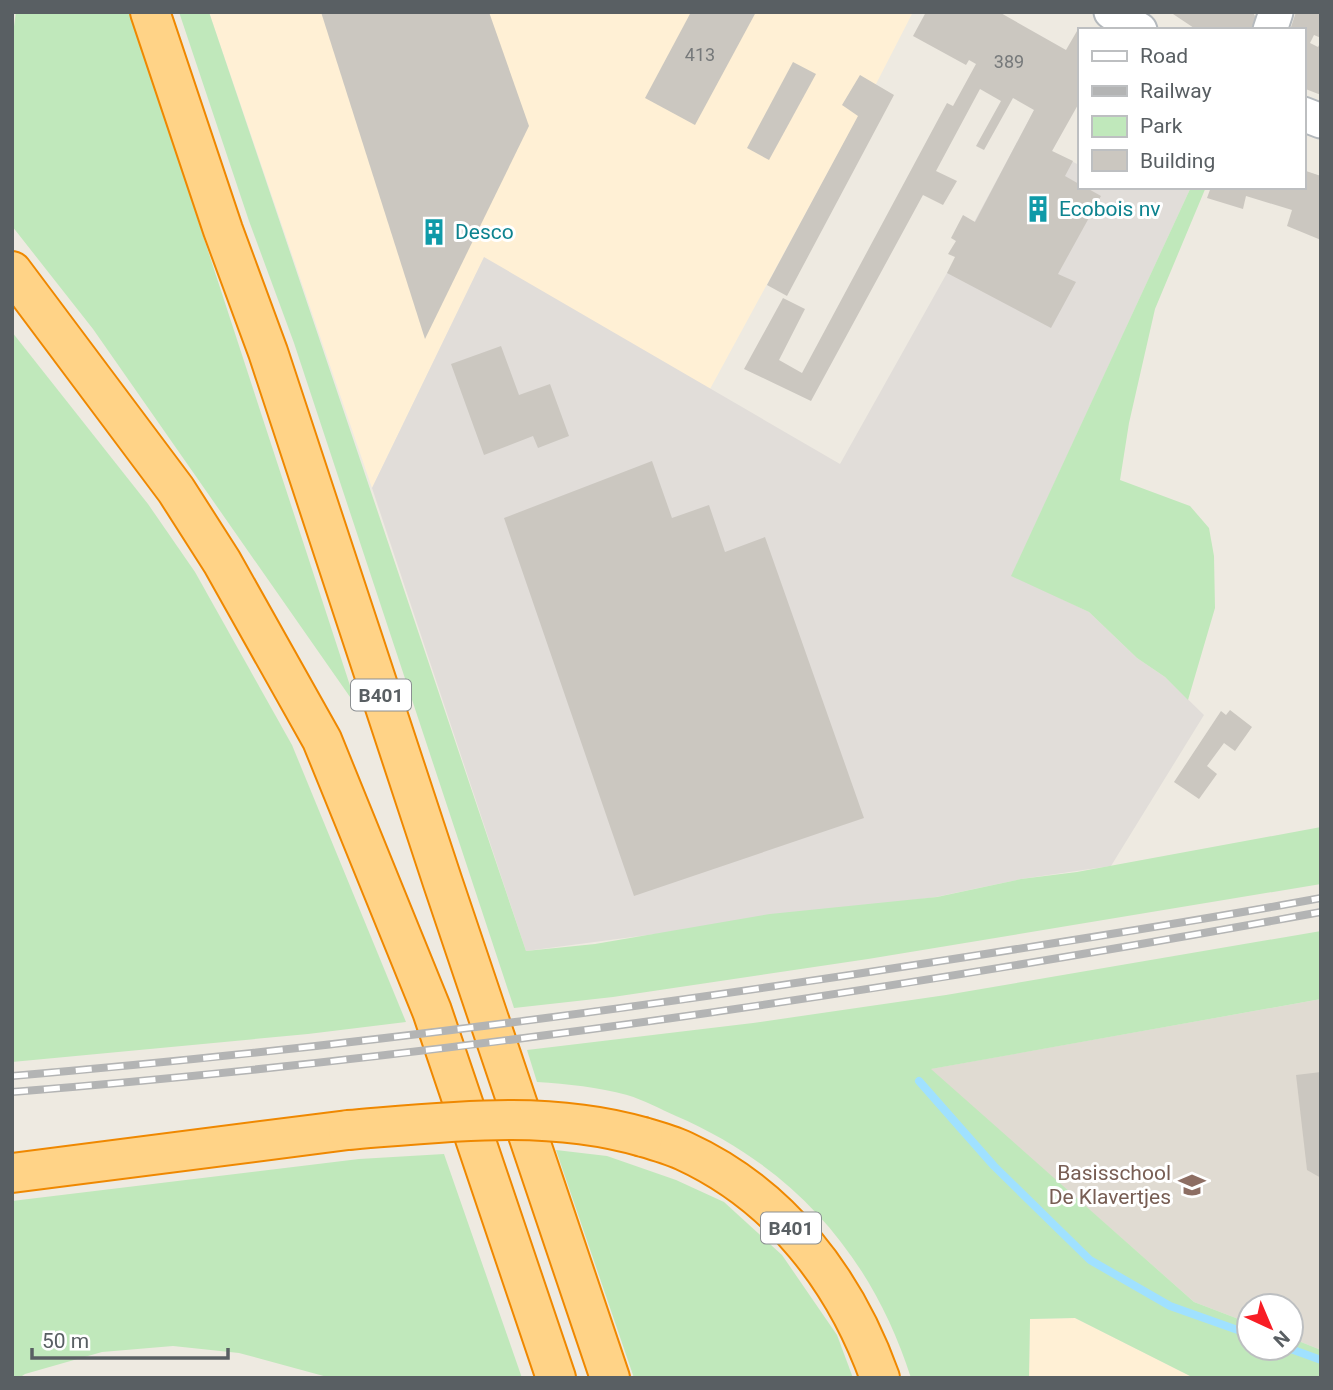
<svg xmlns="http://www.w3.org/2000/svg" width="1333" height="1390" viewBox="0 0 1333 1390" font-family="Roboto,sans-serif">
<rect width="100%" height="100%" fill="#eeeae1"/>
<g fill="#fff0d5">
<path d="M 209,12 L 913,12 L 876,84 L 710,389 L 484,258 L 372,488 Z"/>
<path d="M 1075,1318 L 1194,1378 L 1029,1378 L 1030,1319 Z"/>
</g>
<path fill="#e1ddd9" d="M 1047,86 L 1071,115 L 1052,151 L 1079,165 L 1079,187 L 1191,187 L 1012,575 L 1089,612 L 1137,658 L 1165,677 L 1204,715 L 1111,866 L 1021,879 L 936,897 L 526,951 L 372,488 L 484,257 L 840,464 L 947,273 Z"/>
<path fill="#e0dbd2" d="M 1321,999 L 1321,1350 L 1291,1338 L 1291,1306 L 1249,1306 L 1249,1323 L 1194,1302 L 930,1069 Z"/>
<g fill="#c0e8bb">
<path d="M 16,12 L 130,12 L 357,707 L 93,329 L 12,226 L 12,41 Z"/>
<path d="M 179,12 L 209,12 L 526,951 L 595,944 L 770,914 L 937,897 L 1021,879 L 1077,872 L 1321,827 L 1321,884 L 868,959 L 613,997 L 514,1008 L 294,343 L 249,221 Z"/>
<path d="M 1191,187 L 1206,187 L 1155,309 L 1129,423 L 1120,480 L 1190,506 L 1209,528 L 1214,556 L 1215,608 L 1188,700 L 1165,677 L 1137,658 L 1089,612 L 1011,576 Z"/>
<path d="M 12,332 L 148,504 L 195,572 L 292,745 L 406,1022 L 308,1034 L 12,1062 Z"/>
<path d="M 1321,931 L 1321,999 L 931,1069 L 1194,1302 L 1249,1323 L 1249,1348 L 1291,1348 L 1291,1338 L 1321,1350 L 1321,1378 L 1194,1378 L 1075,1318 L 1030,1319 L 1029,1378 L 911,1378 C 872,1256 794,1167 676,1116 C 660,1109 644,1100 627,1095 C 598,1087 568,1084 537,1082 L 527,1050 L 753,1023 L 946,995 Z"/>
<path d="M 556,1150 L 607,1156 L 676,1180 L 724,1202 L 782,1255 L 837,1335 L 853,1378 L 634,1378 Z"/>
<path d="M 444,1154 L 522,1378 L 331,1378 L 239,1353 L 173,1346 L 102,1352 L 25,1374 L 19,1378 L 12,1378 L 12,1201 L 359,1159 Z"/>
</g>
<g fill="none" stroke-linecap="round" stroke-linejoin="round">
<g stroke="#a0e1ff" stroke-width="8">
<path d="M 919,1081 L 994,1166 L 1090,1260 L 1170,1306 L 1249,1334"/>
<path d="M 1288,1348 L 1321,1360"/>
</g>
</g>
<g fill="#cbc7c0">
<path d="M 321,12 L 489,12 L 529,126 L 425,339 Z"/>
<path d="M 691,12 L 756,12 L 695,125 L 645,98 Z"/>
<path d="M 926,12 L 999,12 L 1066,50 L 1077,31 L 1079,33 L 1079,103 L 1052,151 L 1073,161 L 1065,176 L 1079,184 L 1079,187 L 1085,187 L 1101,196 L 1058,274 L 1076,282 L 1051,328 L 947,273 L 955,257 L 948,254 L 956,241 L 951,238 L 963,215 L 975,222 L 1034,110 L 1013,98 L 984,150 L 976,146 L 1001,101 L 980,89 L 936,171 L 957,181 L 943,205 L 923,195 L 811,401 L 744,369 L 783,298 L 805,309 L 779,360 L 802,373 L 947,103 L 953,106 L 976,64 L 969,60 L 966,65 L 913,36 Z"/>
<path d="M 1170,12 L 1255,12 L 1254,15 L 1256,16 L 1251,30 L 1197,30 Z"/>
<path d="M 1296,12 L 1321,12 L 1321,38 L 1314,35 L 1310,43 L 1318,47 L 1321,41 L 1321,95 L 1303,88 L 1303,30 L 1290,30 Z"/>
<path d="M 793,62 L 816,74 L 769,160 L 747,148 Z"/>
<path d="M 860,75 L 894,95 L 787,296 L 767,285 L 858,116 L 842,105 Z"/>
<path d="M 1303,170 L 1321,176 L 1321,240 L 1287,226 L 1292,210 L 1246,196 L 1243,209 L 1207,198 L 1211,187 L 1303,187 Z"/>
<path d="M 501,346 L 519,395 L 550,384 L 569,436 L 538,448 L 533,436 L 484,455 L 451,364 Z"/>
<path d="M 652,461 L 672,518 L 709,505 L 725,552 L 765,537 L 864,818 L 634,896 L 504,518 Z"/>
<path d="M 1230,710 L 1252,727 L 1235,751 L 1224,743 L 1207,766 L 1217,774 L 1199,799 L 1174,782 L 1221,711 L 1226,715 Z"/>
<path d="M 1321,1072 L 1321,1178 L 1307,1170 L 1296,1075 Z"/>
</g>
<g fill="none" stroke-linecap="round" stroke-linejoin="round">
<defs>
<g id="minor">
<path d="M 1111,12 L 1140,30"/>
<path d="M 1270,30 L 1276,12"/>
<path d="M 1303,114 L 1321,121"/>
</g>
<g id="highway">
<path d="M 150,12 L 223,230 L 268,352 L 443,883 L 610,1378"/>
<path d="M 12,271 L 176,490 L 222,562 L 322,740 L 432,1011 L 556,1378"/>
<path d="M 643,1137 C 657,1141 671,1145 684,1151 C 780,1195 845,1280 880,1378"/>
<path d="M 12,1173 L 348,1130"/>
</g>
</defs>
<use href="#minor" stroke="#b4b9bd" stroke-width="37"/>
<use href="#highway" stroke="#ef8800" stroke-width="42"/>
<use href="#minor" stroke="#fff" stroke-width="33"/>
<use href="#highway" stroke="#ffd387" stroke-width="38"/>
<defs>
<g id="rail">
<path d="M 12,1076 C 321,1050 628,1010 934,962 C 1063,942 1192,922 1321,898"/>
<path d="M 12,1092 C 451,1057 888,991 1321,912"/>
</g>
</defs>
<use href="#rail" stroke="#b3b4b4" stroke-width="8"/>
<use href="#rail" stroke="#fff" stroke-width="5" stroke-dasharray="16" stroke-linecap="butt"/>
<defs>
<path id="highway-bridge" d="M 348,1130 C 446,1122 547,1109 643,1137"/>
</defs>
<use href="#highway-bridge" stroke="#ef8800" stroke-width="42" stroke-linecap="butt"/>
<use href="#highway-bridge" stroke="#ffd387" stroke-width="38"/>
</g>
<defs>
<symbol id="building-bare" viewBox="-9 -9 18 18"><path d="M-4-6H4V6H1V3H-1V6H-4ZM-2.5-4.3h1.7v1.8h-1.7ZM.8-4.3h1.7v1.8H.8ZM-2.5-1h1.7V.8h-1.7ZM.8-1h1.7V.8H.8Z" fill="#0f9aa8" stroke="#fff" stroke-width="2.5" paint-order="stroke"/></symbol>
<symbol id="school-bare" viewBox="-9 -9 18 18"><path d="M0-5L7-2L0 1L-7-2ZM-4 1L0 2.5L4 1V4Q0 6-4 4Z" fill="#8d6e63" stroke="#fff" stroke-width="2.5" paint-order="stroke"/></symbol>
</defs>
<g fill-rule="evenodd">
<use href="#building-bare" x="1019" y="190" width="38" height="38"/>
<use href="#building-bare" x="415" y="213" width="38" height="38"/>
<use href="#school-bare" x="1173" y="1166" width="38" height="38"/>
</g>
<g text-anchor="middle" stroke-width="6" stroke-linejoin="round" paint-order="stroke">
<g font-size="18" fill="#76797a">
<text x="700" y="61">413</text>
<text x="1009" y="68">389</text>
</g>
<g fill="#fff" stroke="#8b8f92" stroke-width="2">
<rect x="351" y="679.5" width="60" height="31" rx="5"/>
<rect x="761" y="1212.5" width="60" height="31" rx="5"/>
</g>
<g font-size="19" font-weight="bold" fill="#595f63">
<text x="381" y="702">B401</text>
<text x="791" y="1235">B401</text>
</g>
<g font-size="21" fill="#0d838f" stroke="#fff" text-anchor="start">
<text x="1059" y="216">Ecobois nv</text>
<text x="455" y="239">Desco</text>
</g>
<g font-size="21" fill="#785e54" stroke="#fff" text-anchor="end">
<text x="1171" y="1180">Basisschool<tspan x="1171" dy="24">De Klavertjes</tspan></text>
</g>
</g>
<rect width="1333" height="1390" fill="none" stroke="#595f63" stroke-width="28"/>
<rect x="1078" y="28" width="228" height="161" fill="#ffffff" stroke="#bdbfc1" stroke-width="2"/>
<rect x="1092" y="51" width="35" height="10" fill="#ffffff" stroke="#bdbfc1" stroke-width="2"/>
<text x="1140" y="63" font-size="21" fill="#595f63">Road</text>
<rect x="1092" y="86" width="35" height="10" fill="#b3b4b4" stroke="#bdbfc1" stroke-width="2"/>
<text x="1140" y="98" font-size="21" fill="#595f63">Railway</text>
<rect x="1092" y="116" width="35" height="21" fill="#c0e8bb" stroke="#bdbfc1" stroke-width="2"/>
<text x="1140" y="133" font-size="21" fill="#595f63">Park</text>
<rect x="1092" y="150" width="35" height="21" fill="#cbc7c0" stroke="#bdbfc1" stroke-width="2"/>
<text x="1140" y="168" font-size="21" fill="#595f63">Building</text>
<g transform="translate(1270 1327) rotate(136)"><circle r="33" fill="#ffffff" stroke="#bdbfc1" stroke-width="2"/>
<path d="M0-5L12 26L0 18L-12 26Z" fill="#f81d25"/>
<text y="-10" font-size="19" font-weight="bold" text-anchor="middle" fill="#595f63">N</text>
</g>
<path d="M32 1348v10h196v-10" fill="none" stroke="#595f63" stroke-width="3.5"/>
<text x="42" y="1348" font-size="21" fill="#595f63" stroke="#ffffff" stroke-width="5" paint-order="stroke">50 m</text>
</svg>
